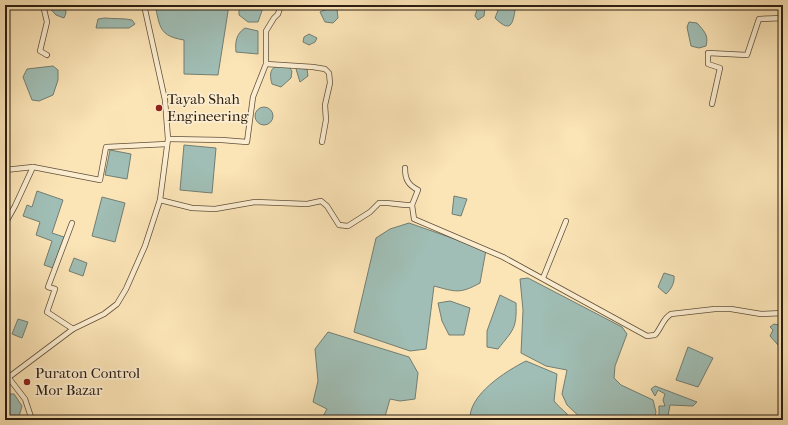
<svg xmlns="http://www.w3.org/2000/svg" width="788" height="425" viewBox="0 0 788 425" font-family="'IM FELL French Canon',serif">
<rect width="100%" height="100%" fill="#fbe4b6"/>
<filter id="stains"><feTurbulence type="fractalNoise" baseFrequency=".005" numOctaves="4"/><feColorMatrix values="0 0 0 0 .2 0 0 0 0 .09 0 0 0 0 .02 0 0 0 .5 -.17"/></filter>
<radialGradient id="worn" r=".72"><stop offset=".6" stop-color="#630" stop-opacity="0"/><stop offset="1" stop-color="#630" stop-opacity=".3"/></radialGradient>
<g fill="#a0beb5" stroke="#727e73">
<path d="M 47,5 L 65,5 L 66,13 L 64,18 L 56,15 Z"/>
<path d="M 155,5 L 229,5 L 218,75 L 184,74 L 184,40 C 159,36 160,27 155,5 Z"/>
<path d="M 239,5 L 264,5 L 258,22 L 248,22 L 239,15 Z"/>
<path d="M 483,5 L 485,7 L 484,16 L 478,20 L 475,16 L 478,6 Z"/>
<path d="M 500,5 L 516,5 C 513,20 513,36 495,18 Z"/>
<path d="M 327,9 L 337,9 L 338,18 L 333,23 L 325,22 L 320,12 Z"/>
<path d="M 105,18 C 114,19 124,18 132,20 L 135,24 L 129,28 L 96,28 L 98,19 Z"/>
<path d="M 689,22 L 697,23 C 704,31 709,35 706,46 L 699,48 L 691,46 L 687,27 Z"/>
<path d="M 245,28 L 258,31 L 258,54 L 236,52 C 235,42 236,34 245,28 Z"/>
<path d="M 309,34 L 317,38 L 315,42 L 309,45 L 303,42 L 304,37 Z"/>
<path d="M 53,66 L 58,70 L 58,80 L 53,95 L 39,101 L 32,100 L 23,77 L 27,69 Z"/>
<path d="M 276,66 L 289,67 L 292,71 L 291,78 L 281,87 L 272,84 C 270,77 269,70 276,66 Z"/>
<path d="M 299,68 L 307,69 L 308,76 L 300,82 L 296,69 Z"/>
<circle cx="264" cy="116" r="9"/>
<path d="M 184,145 L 216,148 L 212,193 L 180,190 Z"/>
<path d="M 110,150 L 131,154 L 127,179 L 105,175 Z"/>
<path d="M 37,191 L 63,200 L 52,233 L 64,237 L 53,268 L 44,265 L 52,241 L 36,235 L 40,222 L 23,216 L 27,205 L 32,207 Z"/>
<path d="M 454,196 L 467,199 L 461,216 L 452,214 Z"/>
<path d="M 102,197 L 125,203 L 115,242 L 92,236 Z"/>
<path d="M 409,223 L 486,250 L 480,283 C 460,294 456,292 434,286 L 426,349 L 410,351 L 354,332 L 376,238 L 390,229 Z"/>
<path d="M 74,258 L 87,263 L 83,276 L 69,271 Z"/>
<path d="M 664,273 L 674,276 C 675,282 671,290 666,294 L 658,287 Z"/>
<path d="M 528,278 L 622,327 L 627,334 L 615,366 L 614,378 L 621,385 L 653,400 L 656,412 L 654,420 L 583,420 L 567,405 L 562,394 L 567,370 L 546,366 L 521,353 L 523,310 L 520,279 Z"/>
<path d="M 500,295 L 516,303 C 517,329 513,330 498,349 L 487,347 L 487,331 Z"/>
<path d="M 450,301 L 470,308 L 464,335 L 449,335 L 442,321 L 438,303 Z"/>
<path d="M 18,319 L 28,322 L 22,338 L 12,334 Z"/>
<path d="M 774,324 L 783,326 L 783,340 L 778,345 L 770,336 L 773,330 L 770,327 Z"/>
<path d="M 328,332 L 409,357 L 418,373 L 415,399 L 400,401 L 390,399 L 384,420 L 321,420 L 327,409 L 313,402 L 318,381 L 315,349 Z"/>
<path d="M 688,347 L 713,358 L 698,387 L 676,380 Z"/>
<path d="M 526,361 L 557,374 L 554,401 C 560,409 567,412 572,420 L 470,420 C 468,395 506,371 526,361 Z"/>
<path d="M 655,386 L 697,402 L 693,406 L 670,405 L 668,416 L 670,420 L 659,420 L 659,406 L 665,406 L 663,400 L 665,394 L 658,390 L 655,396 L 651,389 Z"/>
<path d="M 9,394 L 14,394 L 22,406 L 18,420 L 5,420 L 5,397 Z"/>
</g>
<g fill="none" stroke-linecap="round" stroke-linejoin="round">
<defs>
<g id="street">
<path d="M 43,5 L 47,22 L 40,51 L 47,55"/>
<path d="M 266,64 L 313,67 L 325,69 L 329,73 L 330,83 L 325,105 L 326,120 L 322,142"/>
<path d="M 712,104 L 720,68 L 708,64 L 708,53 L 747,55 L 759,19 L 783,18"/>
<path d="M 168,139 L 222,140 L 247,142 L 253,97 L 266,64 L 266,31 L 274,18 L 278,14 L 281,5"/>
<path d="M 405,168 C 405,179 408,185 418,190 L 412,205 L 414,219 L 503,257 L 647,336 L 655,335 C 661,329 663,318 671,314 L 715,309 L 731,309 L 761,314 L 783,313"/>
<path d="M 5,170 L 33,167 L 100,180 L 106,147 L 167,144"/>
<path d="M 160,200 L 192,208 L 215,209 L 255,202 L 307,204 L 321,201 L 327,206 L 339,225 L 348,226 L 370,212 L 379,203 C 391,202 401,206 412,205"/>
<path d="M 72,223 L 48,287 L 55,289 L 47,312 L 73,329"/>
<path d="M 5,224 L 15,206 L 33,167"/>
<path d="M 543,278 L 566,221"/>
<path d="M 8,377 L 25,399 L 32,420"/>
<path d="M 5,380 L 73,329 L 104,314 L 117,304 L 126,289 L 145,246 L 160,200 L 168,139 L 165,100 L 144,5"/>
</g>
</defs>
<use href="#street" stroke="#60503a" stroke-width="6"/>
<use href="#street" stroke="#fcedd0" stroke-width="4.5"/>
</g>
<g fill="#8f2418" stroke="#fcedd0" stroke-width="1.5">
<circle cx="159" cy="108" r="4"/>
<circle cx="27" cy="382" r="4"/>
</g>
<g text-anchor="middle" stroke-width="3.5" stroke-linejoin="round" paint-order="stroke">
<g font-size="15" fill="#2c1e11" stroke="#fcedd0" text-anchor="start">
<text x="167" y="104">Tayab Shah<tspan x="167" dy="17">Engineering</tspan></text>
<text x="35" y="378">Puraton Control<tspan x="35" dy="17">Mor Bazar</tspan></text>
</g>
</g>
<rect width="788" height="425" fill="none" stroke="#fbe4b6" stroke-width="20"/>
<rect x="6" y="6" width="776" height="413" fill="none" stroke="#2c1e11" stroke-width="2"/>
<rect x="10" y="10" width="768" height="405" fill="none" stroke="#2c1e11"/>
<rect width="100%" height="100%" filter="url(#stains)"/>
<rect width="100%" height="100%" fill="url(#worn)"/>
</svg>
